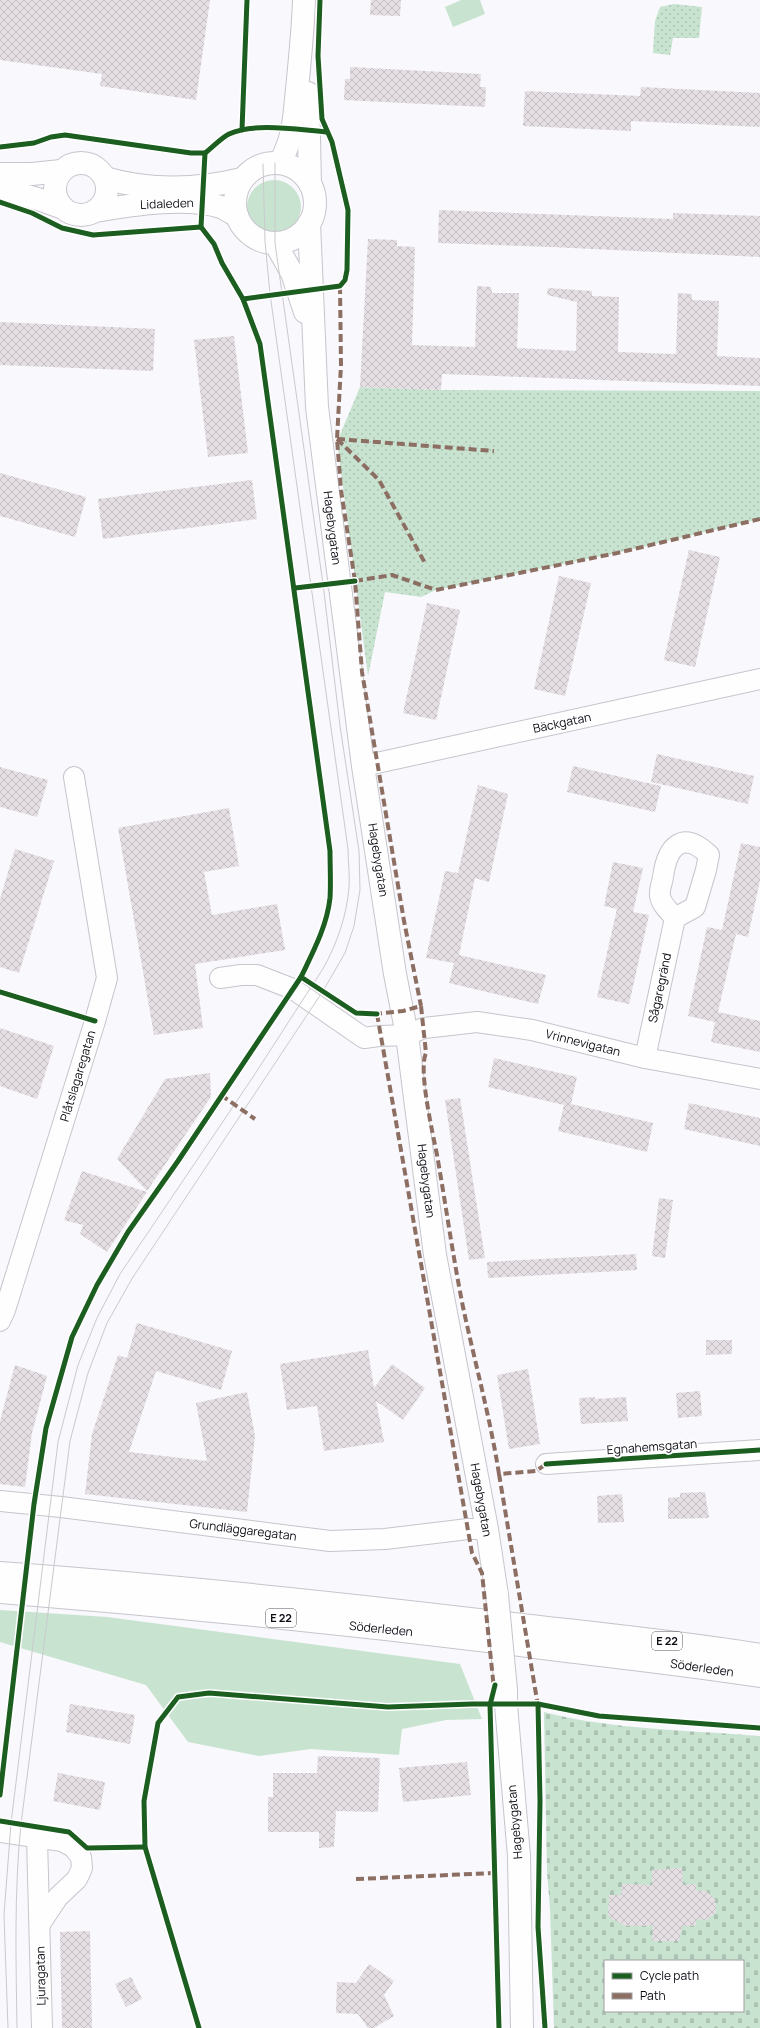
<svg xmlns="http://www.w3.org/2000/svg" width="760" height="2028" viewBox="0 0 760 2028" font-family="Manrope,sans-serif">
<defs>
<pattern id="cemetery-stones" width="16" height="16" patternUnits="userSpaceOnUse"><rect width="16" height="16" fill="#c8e4d1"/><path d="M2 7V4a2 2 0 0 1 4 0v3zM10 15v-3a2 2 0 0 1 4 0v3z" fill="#abc2b3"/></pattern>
<pattern id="park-dots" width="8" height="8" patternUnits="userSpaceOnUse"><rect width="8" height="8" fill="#c8e4d1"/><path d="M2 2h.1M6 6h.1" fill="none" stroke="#abc2b3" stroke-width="1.8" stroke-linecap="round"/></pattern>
<pattern id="building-cross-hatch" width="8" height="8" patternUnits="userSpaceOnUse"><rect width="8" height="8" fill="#e5dfe3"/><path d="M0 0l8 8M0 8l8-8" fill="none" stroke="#c3bec2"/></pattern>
</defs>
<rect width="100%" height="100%" fill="#f9f8fc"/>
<g fill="#c8e4d1">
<path d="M 461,0 L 480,0 L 485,14 L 453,27 L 445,7 Z"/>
<circle cx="274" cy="207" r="27"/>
<path d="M 0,1610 L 107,1617 L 460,1664 L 482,1719 L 446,1720 L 402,1729 L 399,1755 L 311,1749 L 259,1756 L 188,1742 L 146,1685 L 0,1642 Z"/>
</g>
<path fill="url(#cemetery-stones)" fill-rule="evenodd" d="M 544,1712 C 613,1730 689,1730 760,1736 L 760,2028 L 554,2028 L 550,1909 L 547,1872 ZM 605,1961 L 743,1961 L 743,2011 L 605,2011 Z"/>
<g fill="url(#park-dots)">
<path d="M 674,4 L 702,7 L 699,38 L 673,38 L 670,55 L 653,53 L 655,21 L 660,7 Z"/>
<path d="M 360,387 L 441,390 L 760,391 L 760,519 L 617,553 L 436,590 L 421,597 L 385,592 L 368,676 L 337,442 Z"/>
</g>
<g fill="url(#building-cross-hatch)">
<path d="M 0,0 L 210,0 L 196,100 L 100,86 L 102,74 L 0,60 Z"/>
<path d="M 371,0 L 401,0 L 400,16 L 370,15 Z"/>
<path d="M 350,67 L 481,74 L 480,87 L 486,87 L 485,107 L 344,100 L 345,79 L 350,79 Z"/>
<path d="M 641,87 L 760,93 L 760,127 L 631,121 L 631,131 L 523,126 L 525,91 L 640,96 Z"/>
<path d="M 439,210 L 673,219 L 673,213 L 760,216 L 760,257 L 551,247 L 438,243 Z"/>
<path d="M 368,239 L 397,240 L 397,246 L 415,247 L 412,345 L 475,347 L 477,286 L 491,287 L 492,293 L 519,293 L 517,348 L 576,351 L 577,302 L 547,295 L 548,288 L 592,291 L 592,296 L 619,297 L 618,352 L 676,354 L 678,293 L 692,294 L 692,300 L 719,301 L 717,356 L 760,358 L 760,386 L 442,374 L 441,390 L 360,387 Z"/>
<path d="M 0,322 L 155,329 L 153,371 L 0,365 Z"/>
<path d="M 234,336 L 248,453 L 208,457 L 194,340 Z"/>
<path d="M 0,473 L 86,497 L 75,537 L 0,516 Z"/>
<path d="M 252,480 L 257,519 L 103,539 L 98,499 Z"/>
<path d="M 689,550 L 720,557 L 695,667 L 664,660 Z"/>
<path d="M 559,576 L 591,583 L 565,696 L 534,689 Z"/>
<path d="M 427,603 L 460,610 L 436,720 L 403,713 Z"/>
<path d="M 657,754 L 754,776 L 748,804 L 651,782 Z"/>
<path d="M 573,766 L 661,786 L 655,812 L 567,792 Z"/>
<path d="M 0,767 L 48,780 L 37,817 L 0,807 Z"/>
<path d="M 478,785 L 508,794 L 489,882 L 475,878 L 459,955 L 546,975 L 538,1004 L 449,983 L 454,963 L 426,958 L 445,871 L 458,873 Z"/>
<path d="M 229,808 L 239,866 L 204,872 L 212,915 L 277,904 L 285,950 L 195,964 L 203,1028 L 154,1035 L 118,828 Z"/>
<path d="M 741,843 L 760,847 L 760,880 L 748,937 L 736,934 L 718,1012 L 760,1021 L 760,1052 L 711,1042 L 715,1022 L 688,1016 L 707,927 L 722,930 Z"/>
<path d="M 15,849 L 54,861 L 19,973 L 0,967 L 0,899 Z"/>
<path d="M 613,862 L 643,868 L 633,912 L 649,915 L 629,1004 L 597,997 L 617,909 L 604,906 Z"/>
<path d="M 0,1028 L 54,1046 L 37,1099 L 0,1086 Z"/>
<path d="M 494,1058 L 577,1077 L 571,1104 L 653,1123 L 647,1152 L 558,1131 L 564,1105 L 488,1087 Z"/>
<path d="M 210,1073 L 211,1097 L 147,1191 L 117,1159 L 165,1079 Z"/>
<path d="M 460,1098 L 485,1258 L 469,1260 L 445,1100 Z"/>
<path d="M 689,1103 L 760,1118 L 760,1146 L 684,1129 Z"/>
<path d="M 82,1171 L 147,1192 L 107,1252 L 80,1234 L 83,1225 L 64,1220 Z"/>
<path d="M 659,1198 L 673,1200 L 665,1258 L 652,1256 Z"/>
<path d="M 636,1254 L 637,1270 L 488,1278 L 487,1262 Z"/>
<path d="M 137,1323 L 232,1351 L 221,1390 L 156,1371 L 129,1452 L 207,1461 L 196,1403 L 247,1392 L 255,1436 L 247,1512 L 85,1494 L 92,1434 L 118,1355 L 127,1358 Z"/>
<path d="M 706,1340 L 732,1340 L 732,1354 L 706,1355 Z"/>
<path d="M 368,1350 L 374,1388 L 392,1364 L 425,1388 L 403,1420 L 376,1401 L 384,1442 L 324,1451 L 317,1406 L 287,1410 L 280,1364 Z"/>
<path d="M 15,1365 L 47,1376 L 32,1433 L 25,1487 L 0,1484 L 0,1421 Z"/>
<path d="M 528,1369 L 540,1444 L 509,1449 L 497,1375 Z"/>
<path d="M 700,1391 L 702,1416 L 678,1418 L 676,1393 Z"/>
<path d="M 595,1397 L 595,1399 L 626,1397 L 628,1421 L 581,1424 L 579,1398 Z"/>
<path d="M 705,1492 L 709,1518 L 668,1519 L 668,1498 L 680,1497 L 680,1493 Z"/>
<path d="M 622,1494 L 624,1522 L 598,1523 L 597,1496 Z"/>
<path d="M 70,1704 L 135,1715 L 130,1744 L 66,1732 Z"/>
<path d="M 318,1756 L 380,1758 L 378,1812 L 336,1811 L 334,1847 L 319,1848 L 319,1832 L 268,1832 L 268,1797 L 273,1797 L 273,1773 L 317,1773 Z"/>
<path d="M 467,1762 L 471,1795 L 403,1802 L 399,1768 Z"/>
<path d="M 58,1773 L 105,1782 L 100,1810 L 53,1801 Z"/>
<path d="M 682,1868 L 683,1885 L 696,1884 L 696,1890 L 706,1891 L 715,1899 L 716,1912 L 707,1920 L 697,1919 L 695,1926 L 682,1926 L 679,1941 L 652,1941 L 653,1926 L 626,1926 L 610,1918 L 608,1914 L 609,1895 L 621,1895 L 622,1884 L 652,1885 L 652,1870 Z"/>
<path d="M 90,1931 L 92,2028 L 62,2028 L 60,1932 Z"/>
<path d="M 369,1964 L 394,1981 L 384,1995 L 394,2016 L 374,2028 L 368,2028 L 358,2014 L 336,2013 L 337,1982 L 356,1983 Z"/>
<path d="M 131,1977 L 142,1999 L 126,2007 L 115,1984 Z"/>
</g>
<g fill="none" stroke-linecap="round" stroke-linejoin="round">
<defs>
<g id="street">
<path d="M 363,766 L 760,679"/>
<path d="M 220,978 L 241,975 L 257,975 L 293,989 L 364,1038 L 379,1036 L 407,1035 L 424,1028 L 477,1022 L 532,1030 L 645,1058 L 760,1079"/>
<path d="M 645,1058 L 675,918 C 670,912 661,904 660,896 C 659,890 662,883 663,877 C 667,847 682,829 709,855 L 706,870 L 695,907 L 675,918"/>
<path d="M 0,1321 L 5,1310 L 95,1021 L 107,978 L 74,777"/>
<path d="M 546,1464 L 760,1450"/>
<path d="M 0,1501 L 61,1507 L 330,1541 L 385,1539 L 468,1529 L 487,1529"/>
<path d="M 0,1832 L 62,1841 L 73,1847 L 81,1857 L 82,1868 L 77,1879 L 58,1897 L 40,1924"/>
<path d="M 37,1838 L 42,2028"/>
</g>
<g id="secondary">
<path d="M 308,93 L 310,184"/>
<circle cx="81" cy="189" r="26"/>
<path d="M 280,163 C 294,136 294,119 297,89 C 300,59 303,30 304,0"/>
<circle cx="275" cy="203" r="40"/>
<path d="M 0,174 L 32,174 L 61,171"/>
<path d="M 105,178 C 148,191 198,190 242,179"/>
<path d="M 0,188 L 41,200 L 63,208"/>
<path d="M 95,211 C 131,205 185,196 221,207 C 226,209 232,213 237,216"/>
<path d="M 309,223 L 317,407 L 363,766 L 395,974 L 407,1035 L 435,1255 L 487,1529 L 497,1595"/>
<path d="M 275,243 L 292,273 L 305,312"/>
<path d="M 506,1690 L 506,1705 L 519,1856 L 522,2028"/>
</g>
<g id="highway">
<path d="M 0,1573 C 169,1585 337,1603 505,1623 C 590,1633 675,1641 760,1655"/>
<path d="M 0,1592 C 176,1606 352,1624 528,1646 C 605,1656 683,1664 760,1676"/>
</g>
</defs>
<use href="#street" stroke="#c6c5cc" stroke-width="22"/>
<use href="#secondary" stroke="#c6c5cc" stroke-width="24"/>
<use href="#highway" stroke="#c6c5cc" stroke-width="24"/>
<use href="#street" stroke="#fefeff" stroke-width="20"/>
<use href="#secondary" stroke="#fefeff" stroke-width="22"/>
<use href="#highway" stroke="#fefeff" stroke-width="22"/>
<g stroke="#cacacc" stroke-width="1">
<path d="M 8,2028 L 4,1915 L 11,1823 L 58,1442 L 78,1365 L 97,1318 L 120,1274 L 253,1077 L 324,967 C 337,943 347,915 349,887 C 350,875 348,862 348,849 L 270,294 L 265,241 L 263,164"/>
<path d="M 17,2028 C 16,1960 14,1892 21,1824 L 70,1441 L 88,1373 L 107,1323 L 133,1277 L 323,991 L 345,953 L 354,926 L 360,890 L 359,851 L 340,726 L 323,584 L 275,243 L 275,163"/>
</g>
<defs>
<path id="secondary-bridge" d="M 497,1595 L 506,1690"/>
</defs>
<use href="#secondary-bridge" stroke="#c6c5cc" stroke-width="24" stroke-linecap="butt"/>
<use href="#secondary-bridge" stroke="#fefeff" stroke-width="22"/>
<g stroke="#8d6e63" stroke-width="4" stroke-dasharray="8 4" stroke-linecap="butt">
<path d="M 340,286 L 341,365 L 337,439 L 341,490 L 355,581 L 362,672 L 404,921 L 421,1006"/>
<path d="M 337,439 L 494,451"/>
<path d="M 337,439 L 379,480 L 425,563"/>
<path d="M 355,581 L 392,575 L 436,590 L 617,553 L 760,519"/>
<path d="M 374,1014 L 403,1011 L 421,1006 L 426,1053 C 418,1070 433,1134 437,1155 C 446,1206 453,1257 463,1307 C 475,1363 490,1417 499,1474 L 536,1471 L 546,1464"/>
<path d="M 377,1014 L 472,1553 L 482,1573 L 494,1689"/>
<path d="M 221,1095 L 255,1119"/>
<path d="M 499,1474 L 538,1706"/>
<path d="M 356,1879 L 495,1873"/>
</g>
<defs>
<g id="cycleway">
<path d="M 242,130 L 247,0"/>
<path d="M 0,147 L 34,143 L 51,137 L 65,135 L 191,153 L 205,153 C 213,147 221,138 229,134 C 255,122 299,130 327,132"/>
<path d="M 0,202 L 32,213 L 62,228 L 93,235 L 201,227 L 214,244 L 222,263 L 243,299 L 260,344 L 330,851 C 330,866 331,883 330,898 C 327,926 313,952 301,977 L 178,1161 L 128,1232 L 97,1285 L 72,1337 L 46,1428 L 34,1504 L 0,1795"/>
<path d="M 201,227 L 205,153"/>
<path d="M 243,299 L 340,286 L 345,280 L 347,270 L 348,210 L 332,142 L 322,119 L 318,56 L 320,0"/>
<path d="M 295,588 L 355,581"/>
<path d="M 301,977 L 356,1013 L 377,1014"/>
<path d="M 0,992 L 95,1021"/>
<path d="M 546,1464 L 760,1450"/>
<path d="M 495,1685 L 490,1705 L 499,2028"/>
<path d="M 538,1704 L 540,1801 L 538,1927 L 545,2028"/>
<path d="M 0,1821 L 69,1832 L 87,1848 L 145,1847"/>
<path d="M 199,2028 L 145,1847 L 144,1801 L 158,1723 L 178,1697 L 209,1693 L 388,1707 L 472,1704 L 538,1704 L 599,1716 L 760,1728"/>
</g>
</defs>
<use href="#cycleway" stroke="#fff" stroke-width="8"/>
<use href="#cycleway" stroke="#1b5e20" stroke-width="5"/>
</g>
<g text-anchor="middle" stroke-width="4" stroke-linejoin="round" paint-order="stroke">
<g fill="#fff" stroke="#56545a" stroke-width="1">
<rect x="266" y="1609" width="30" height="18" rx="3"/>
<rect x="652" y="1632" width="30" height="18" rx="3"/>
</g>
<g font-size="11" font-weight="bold" fill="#0d0b14">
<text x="281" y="1622">E 22</text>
<text x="667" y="1645">E 22</text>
</g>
<g font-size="12" fill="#0d0b14" stroke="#fff">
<text transform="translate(167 204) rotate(-2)" y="4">Lidaleden</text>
<text transform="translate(332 528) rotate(83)" y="4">Hagebygatan</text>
<text transform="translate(562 723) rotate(-12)" y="4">Bäckgatan</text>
<text transform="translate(378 860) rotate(81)" y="4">Hagebygatan</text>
<text transform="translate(660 988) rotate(-78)" y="4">Sågaregränd</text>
<text transform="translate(583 1043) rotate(14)" y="4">Vrinnevigatan</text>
<text transform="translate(78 1076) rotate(-73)" y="4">Plåtslagaregatan</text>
<text transform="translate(426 1181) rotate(83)" y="4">Hagebygatan</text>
<text transform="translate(652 1447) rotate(-4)" y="4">Egnahemsgatan</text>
<text transform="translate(481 1500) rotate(80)" y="4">Hagebygatan</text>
<text transform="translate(243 1530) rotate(7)" y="4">Grundläggaregatan</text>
<text transform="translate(381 1629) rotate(6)" y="4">Söderleden</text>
<text transform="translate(702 1668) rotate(8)" y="4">Söderleden</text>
<text transform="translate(515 1822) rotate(-95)" y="4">Hagebygatan</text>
<text transform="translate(41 1976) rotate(-91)" y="4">Ljuragatan</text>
</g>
</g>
<rect x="604" y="1960" width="140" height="52" fill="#ffffff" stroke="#9e9da1"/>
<rect x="612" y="1973" width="20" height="6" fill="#1b5e20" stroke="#9e9da1"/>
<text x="640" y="1980" font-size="12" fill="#0d0b14">Cycle path</text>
<rect x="612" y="1993" width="20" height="6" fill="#8d6e63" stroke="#9e9da1"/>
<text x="640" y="2000" font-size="12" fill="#0d0b14">Path</text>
</svg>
